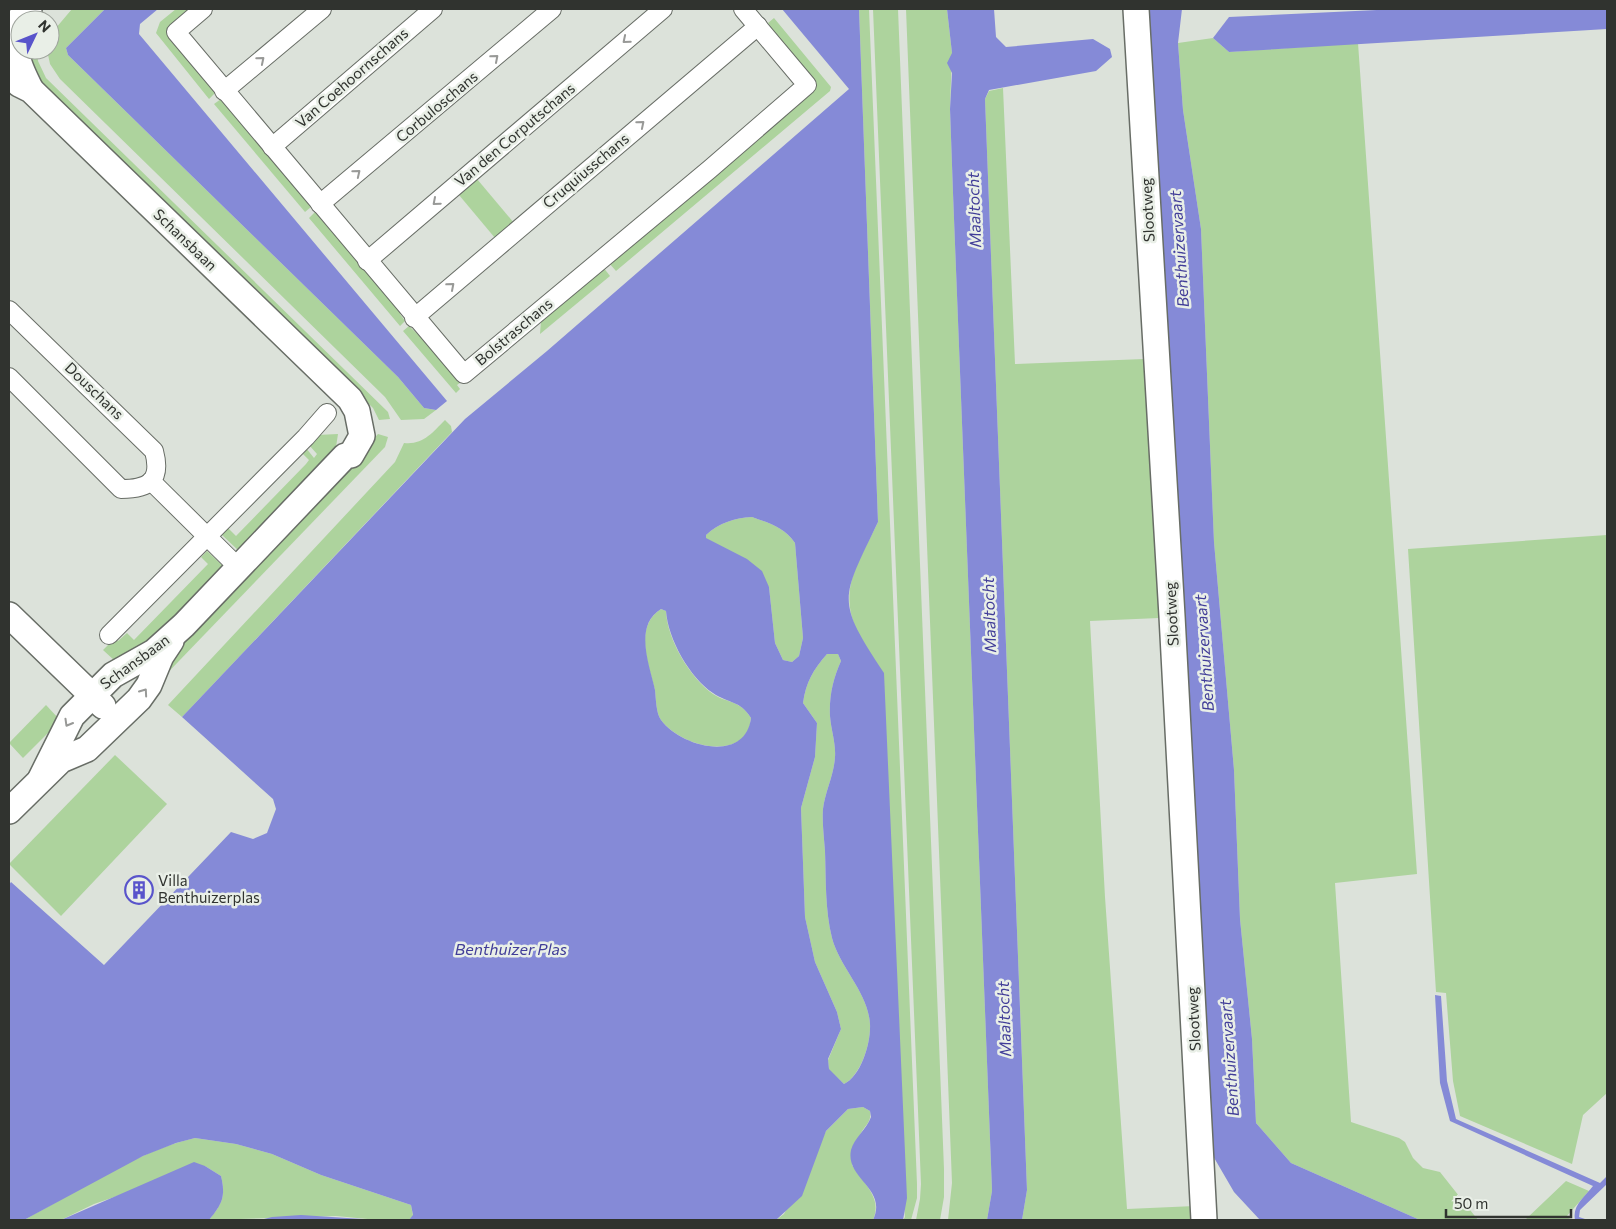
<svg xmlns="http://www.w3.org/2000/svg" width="1616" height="1229" viewBox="0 0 1616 1229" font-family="Commissioner,sans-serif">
<rect width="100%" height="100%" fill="#dce2da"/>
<g fill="#add39d">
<path d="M 72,9 L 105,9 L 66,48 L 68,55 L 398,377 L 424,408 L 436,410 L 424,419 L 401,420 L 385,397 L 60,79 L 50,64 L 47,50 L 50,50 L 50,35 Z"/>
<path d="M 176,9 L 193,9 L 174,24 L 215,93 L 209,99 L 156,33 L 160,22 Z"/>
<path d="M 859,9 L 869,9 L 917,1184 L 917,1198 L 911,1220 L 903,1220 L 905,1217 L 859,635 C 836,590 859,562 878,522 Z"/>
<path d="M 873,9 L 898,9 L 944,1169 L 944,1197 L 940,1220 L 916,1220 L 920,1199 L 921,1184 Z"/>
<path d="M 906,9 L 947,9 L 952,53 L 950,109 L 953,193 L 991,1164 L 992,1191 L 987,1220 L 948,1220 L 952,1183 Z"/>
<path d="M 774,18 L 831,87 L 830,91 L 616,271 L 609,263 L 811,93 L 768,23 Z"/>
<path d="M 1213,38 L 1229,52 L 1358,43 L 1417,874 L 1335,883 L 1351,1122 L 1399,1138 L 1405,1142 L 1413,1158 L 1423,1168 L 1440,1172 L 1478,1220 L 1420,1220 L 1291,1163 L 1256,1123 L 1252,1039 L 1240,919 L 1234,770 L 1214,542 L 1201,229 L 1183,110 L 1178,43 Z"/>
<path d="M 25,50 L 37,50 L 38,61 L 46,78 L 388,412 L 390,419 L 379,420 L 373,408 L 33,80 Z"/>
<path d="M 1003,88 L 1015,364 L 1144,359 L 1159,618 L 1090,621 L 1105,897 L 1127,1209 L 1195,1206 L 1195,1220 L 1022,1220 L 1027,1190 L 985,99 L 989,91 Z"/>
<path d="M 221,99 L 306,197 L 311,207 L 305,212 L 214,104 Z"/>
<path d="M 477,179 L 514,223 L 495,238 L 459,195 Z"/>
<path d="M 315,212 L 324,219 L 401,311 L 400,314 L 405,321 L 400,326 L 309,218 Z"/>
<path d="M 603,267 L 610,276 L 540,334 L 541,321 Z"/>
<path d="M 409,326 L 465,379 L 457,385 L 460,389 L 456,393 L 403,331 Z"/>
<path d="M 445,420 L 451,426 L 452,432 L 182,717 L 168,705 L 395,462 L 404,443 C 423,445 432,433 445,420 Z"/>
<path d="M 338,434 L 336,447 L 330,460 L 240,552 L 222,535 L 228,528 L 236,536 L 306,464 L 309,460 L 302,453 L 306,448 L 314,458 L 317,454 L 309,445 L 317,435 Z"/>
<path d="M 378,434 L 388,437 L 385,447 L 152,689 L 165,658 Z"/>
<path d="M 752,517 C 769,523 785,528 795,543 L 803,638 L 799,656 L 792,662 L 783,660 L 775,643 L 769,587 L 706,539 L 706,535 C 719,523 734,518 752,517 Z"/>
<path d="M 1607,535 L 1607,1093 L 1583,1115 L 1572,1164 L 1460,1116 L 1453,1081 L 1446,993 L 1436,992 L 1408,549 Z"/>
<path d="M 207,551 L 225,568 L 146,646 L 130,651 L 115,661 L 103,650 L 115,638 L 118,641 L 127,633 L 134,640 L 208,564 L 201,557 Z"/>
<path d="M 661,609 L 666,611 C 667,639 690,678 713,694 C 729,704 740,700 751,718 C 750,722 750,729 748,732 C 729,760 678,743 661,720 C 656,713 656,699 655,690 C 649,665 633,627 661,609 Z"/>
<path d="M 827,654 L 838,654 L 841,661 C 833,679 829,696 830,716 C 831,730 836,743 835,757 C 834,775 825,792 823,809 C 822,823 824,837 825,851 C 826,879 825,910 832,938 C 840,968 868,992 870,1024 C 871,1043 861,1075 844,1084 L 829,1070 L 828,1060 L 841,1029 L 837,1012 L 815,962 L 805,917 L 801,808 L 815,757 L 817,723 L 803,703 C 806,682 813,670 827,654 Z"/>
<path d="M 46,705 L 59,719 L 51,730 L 23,758 L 9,743 Z"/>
<path d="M 115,755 L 167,804 L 61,916 L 9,864 Z"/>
<path d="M 863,1107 L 870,1111 C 872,1122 865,1125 861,1133 C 856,1142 854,1155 852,1165 C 863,1183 883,1198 873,1220 L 776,1220 L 784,1214 L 826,1131 L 848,1109 Z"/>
<path d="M 195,1138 L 236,1144 L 272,1154 L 321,1175 L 411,1205 L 413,1216 L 409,1220 L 378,1220 L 336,1216 L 209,1220 C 222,1204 226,1197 221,1176 L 205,1166 L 94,1204 L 61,1220 L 24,1220 C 76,1192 137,1151 195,1138 Z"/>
<path d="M 1566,1181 L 1589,1191 L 1566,1217 L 1573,1220 L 1525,1220 Z"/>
</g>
<g fill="#858ad7" fill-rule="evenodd">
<path d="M 105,9 L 158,9 L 140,24 L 139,34 L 447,401 L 436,410 L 424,408 L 398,377 L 68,55 L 66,48 Z"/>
<path d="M 782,9 L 859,9 L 878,522 C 841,600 835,599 884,673 L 907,1198 L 903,1220 L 873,1220 C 888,1188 845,1179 851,1150 C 854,1138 867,1129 871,1117 L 870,1111 L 863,1107 L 848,1109 L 826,1131 L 802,1196 L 776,1220 L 409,1220 L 413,1215 L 411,1205 L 321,1175 L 272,1154 L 236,1144 L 195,1138 L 176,1143 L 143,1156 L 24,1220 L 9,1220 L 9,885 L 11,882 L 104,965 L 231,832 L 253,839 L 267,833 L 276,809 L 273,799 L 182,717 L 465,419 L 547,351 L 849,89 ZM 752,517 C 769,523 785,528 795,543 L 803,638 L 799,656 L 792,662 L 783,660 L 775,643 L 769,587 L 762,571 L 747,559 L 706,538 L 706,535 C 719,523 734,518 752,517 ZM 661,609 L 666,611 C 668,639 690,678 713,693 C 729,704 740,700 751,718 C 745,764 681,747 661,720 C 656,713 656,699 655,690 C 650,666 633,626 661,609 ZM 827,654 L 838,654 L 841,661 C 833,679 829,696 830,716 C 831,730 836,743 835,757 C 834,775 825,792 823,809 C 822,822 824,837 825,851 C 826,879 825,910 832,938 C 840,968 868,992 870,1024 C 871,1043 861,1076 844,1084 L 829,1069 L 828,1059 L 841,1029 L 837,1012 L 815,962 L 805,917 L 801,808 L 815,757 L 817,723 L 803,703 C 806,682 813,670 827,654 Z"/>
<path d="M 947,9 L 994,9 L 996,37 L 1006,47 L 1093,39 L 1110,49 L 1112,57 L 1096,71 L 989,90 L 985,99 L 1027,1190 L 1022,1220 L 987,1220 L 992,1191 L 991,1164 L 953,193 L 950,109 L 952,73 L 947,63 L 952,53 Z"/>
<path d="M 1145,9 L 1182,9 L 1178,43 L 1183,110 L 1201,229 L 1214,542 L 1234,770 L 1240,919 L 1252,1039 L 1256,1123 L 1291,1163 L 1420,1220 L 1260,1220 L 1234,1192 L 1209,1149 Z"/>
<path d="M 1398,9 L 1607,9 L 1607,29 L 1229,52 L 1213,38 L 1229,17 Z"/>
<path d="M 1435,995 L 1441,996 L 1447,1081 L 1456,1119 L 1600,1183 L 1607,1176 L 1607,1184 L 1580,1210 L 1579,1217 L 1588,1220 L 1575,1220 C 1572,1205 1585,1197 1593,1186 L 1450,1121 L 1440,1083 Z"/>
<path d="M 194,1162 L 205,1166 L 221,1176 C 226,1197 222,1204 209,1220 L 61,1220 Z"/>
<path d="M 301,1215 L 378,1220 L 260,1220 L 272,1217 Z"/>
</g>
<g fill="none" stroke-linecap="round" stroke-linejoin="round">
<defs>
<g id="street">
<path d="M 203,9 L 176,32 L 464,374 L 710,169 L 807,85 L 743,9"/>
<path d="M 224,91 L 322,9"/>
<path d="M 272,147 L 433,9"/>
<path d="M 320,204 L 552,9"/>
<path d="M 367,261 L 663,9"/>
<path d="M 9,310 L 154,451 C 162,481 149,489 121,489 L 9,377"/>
<path d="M 414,318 L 758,26"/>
<path d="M 151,481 L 239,568"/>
<path d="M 109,635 L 306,437 L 327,413"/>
</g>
<g id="secondary">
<path d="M 1136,9 L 1172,616 L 1204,1220"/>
<path d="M 9,30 L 29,9"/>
<path d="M 20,31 C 14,56 18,64 30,88"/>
<path d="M 9,72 L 19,84 L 31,90 L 350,399 L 357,411 L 362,436 L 351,455 L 345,456 L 184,625 L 154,652 L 113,675 L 72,716 L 41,778"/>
<path d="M 9,615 L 103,706"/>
<path d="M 9,811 L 61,760 L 87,749 L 139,699 L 149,685 L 161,656 L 171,641"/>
</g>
</defs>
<use href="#street" stroke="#686d66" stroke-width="20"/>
<use href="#secondary" stroke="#686d66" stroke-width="28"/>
<use href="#street" stroke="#fff" stroke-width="18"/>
<use href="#secondary" stroke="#fff" stroke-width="25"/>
</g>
<defs><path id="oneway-chevron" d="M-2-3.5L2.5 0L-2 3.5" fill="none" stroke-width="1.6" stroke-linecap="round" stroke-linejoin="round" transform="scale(1.25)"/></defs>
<g stroke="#989997">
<use href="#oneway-chevron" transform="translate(626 40) rotate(140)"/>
<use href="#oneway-chevron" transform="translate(495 58) rotate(-41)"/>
<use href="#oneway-chevron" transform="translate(261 60) rotate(-40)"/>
<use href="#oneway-chevron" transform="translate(641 124) rotate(-40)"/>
<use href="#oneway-chevron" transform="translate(357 173) rotate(-39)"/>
<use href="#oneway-chevron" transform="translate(436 202) rotate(139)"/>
<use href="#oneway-chevron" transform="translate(451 286) rotate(-41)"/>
<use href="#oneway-chevron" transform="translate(144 692) rotate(-55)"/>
<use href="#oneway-chevron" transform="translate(68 723) rotate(120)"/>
</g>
<defs>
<symbol id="building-ring" viewBox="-11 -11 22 22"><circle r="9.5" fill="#e9efe7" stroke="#5954cb" stroke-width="1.5"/><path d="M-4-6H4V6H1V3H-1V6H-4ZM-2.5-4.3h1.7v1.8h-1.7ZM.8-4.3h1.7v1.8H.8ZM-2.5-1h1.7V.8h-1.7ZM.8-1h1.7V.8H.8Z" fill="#5954cb"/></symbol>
</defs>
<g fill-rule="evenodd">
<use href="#building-ring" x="123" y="874" width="32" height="32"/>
</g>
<g text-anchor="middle" stroke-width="5" stroke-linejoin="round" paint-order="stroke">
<g font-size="15" fill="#30332f" stroke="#e9efe7">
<text transform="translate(352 78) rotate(-41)" y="5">Van Coehoornschans</text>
<text transform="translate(437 107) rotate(-40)" y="5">Corbuloschans</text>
<text transform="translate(515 135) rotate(-40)" y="5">Van den Corputschans</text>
<text transform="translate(586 171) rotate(-40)" y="5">Cruquiusschans</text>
<text transform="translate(1148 210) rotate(-93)" y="5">Slootweg</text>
<text transform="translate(185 240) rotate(44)" y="5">Schansbaan</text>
<text transform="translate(514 332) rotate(-40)" y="5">Bolstraschans</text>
<text transform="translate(94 391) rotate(44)" y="5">Douschans</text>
<text transform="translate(1172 614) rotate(-93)" y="5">Slootweg</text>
<text transform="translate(135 662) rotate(-36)" y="5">Schansbaan</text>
<text transform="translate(1194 1019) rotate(-93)" y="5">Slootweg</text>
</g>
<g font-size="15" fill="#30332f" stroke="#e9efe7" text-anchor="start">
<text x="158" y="886">Villa<tspan x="158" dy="17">Benthuizerplas</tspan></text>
</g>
<g font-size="16" font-style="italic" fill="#413d98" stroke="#e9efe7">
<text transform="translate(974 210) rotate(-92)" y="6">Maaltocht</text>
<text transform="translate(1179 249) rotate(-94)" y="6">Benthuizervaart</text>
<text transform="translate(989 615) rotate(-92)" y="6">Maaltocht</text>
<text transform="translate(1204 653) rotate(-94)" y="6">Benthuizervaart</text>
<text x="511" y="955">Benthuizer Plas</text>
<text transform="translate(1004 1019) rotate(-92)" y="6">Maaltocht</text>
<text transform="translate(1229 1058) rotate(-94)" y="6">Benthuizervaart</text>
</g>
</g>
<rect width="1616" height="1229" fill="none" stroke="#30332f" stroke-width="20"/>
<g transform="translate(35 35) rotate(47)"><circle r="24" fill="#e9efe7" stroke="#9fa49d"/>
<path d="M0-4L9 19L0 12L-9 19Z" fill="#5954cb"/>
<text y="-8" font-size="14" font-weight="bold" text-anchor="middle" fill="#30332f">N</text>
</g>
<path d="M1446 1209v8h125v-8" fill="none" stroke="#30332f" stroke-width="2.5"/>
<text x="1454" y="1209" font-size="15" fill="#30332f" stroke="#e9efe7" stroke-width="4" paint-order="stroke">50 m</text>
</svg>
